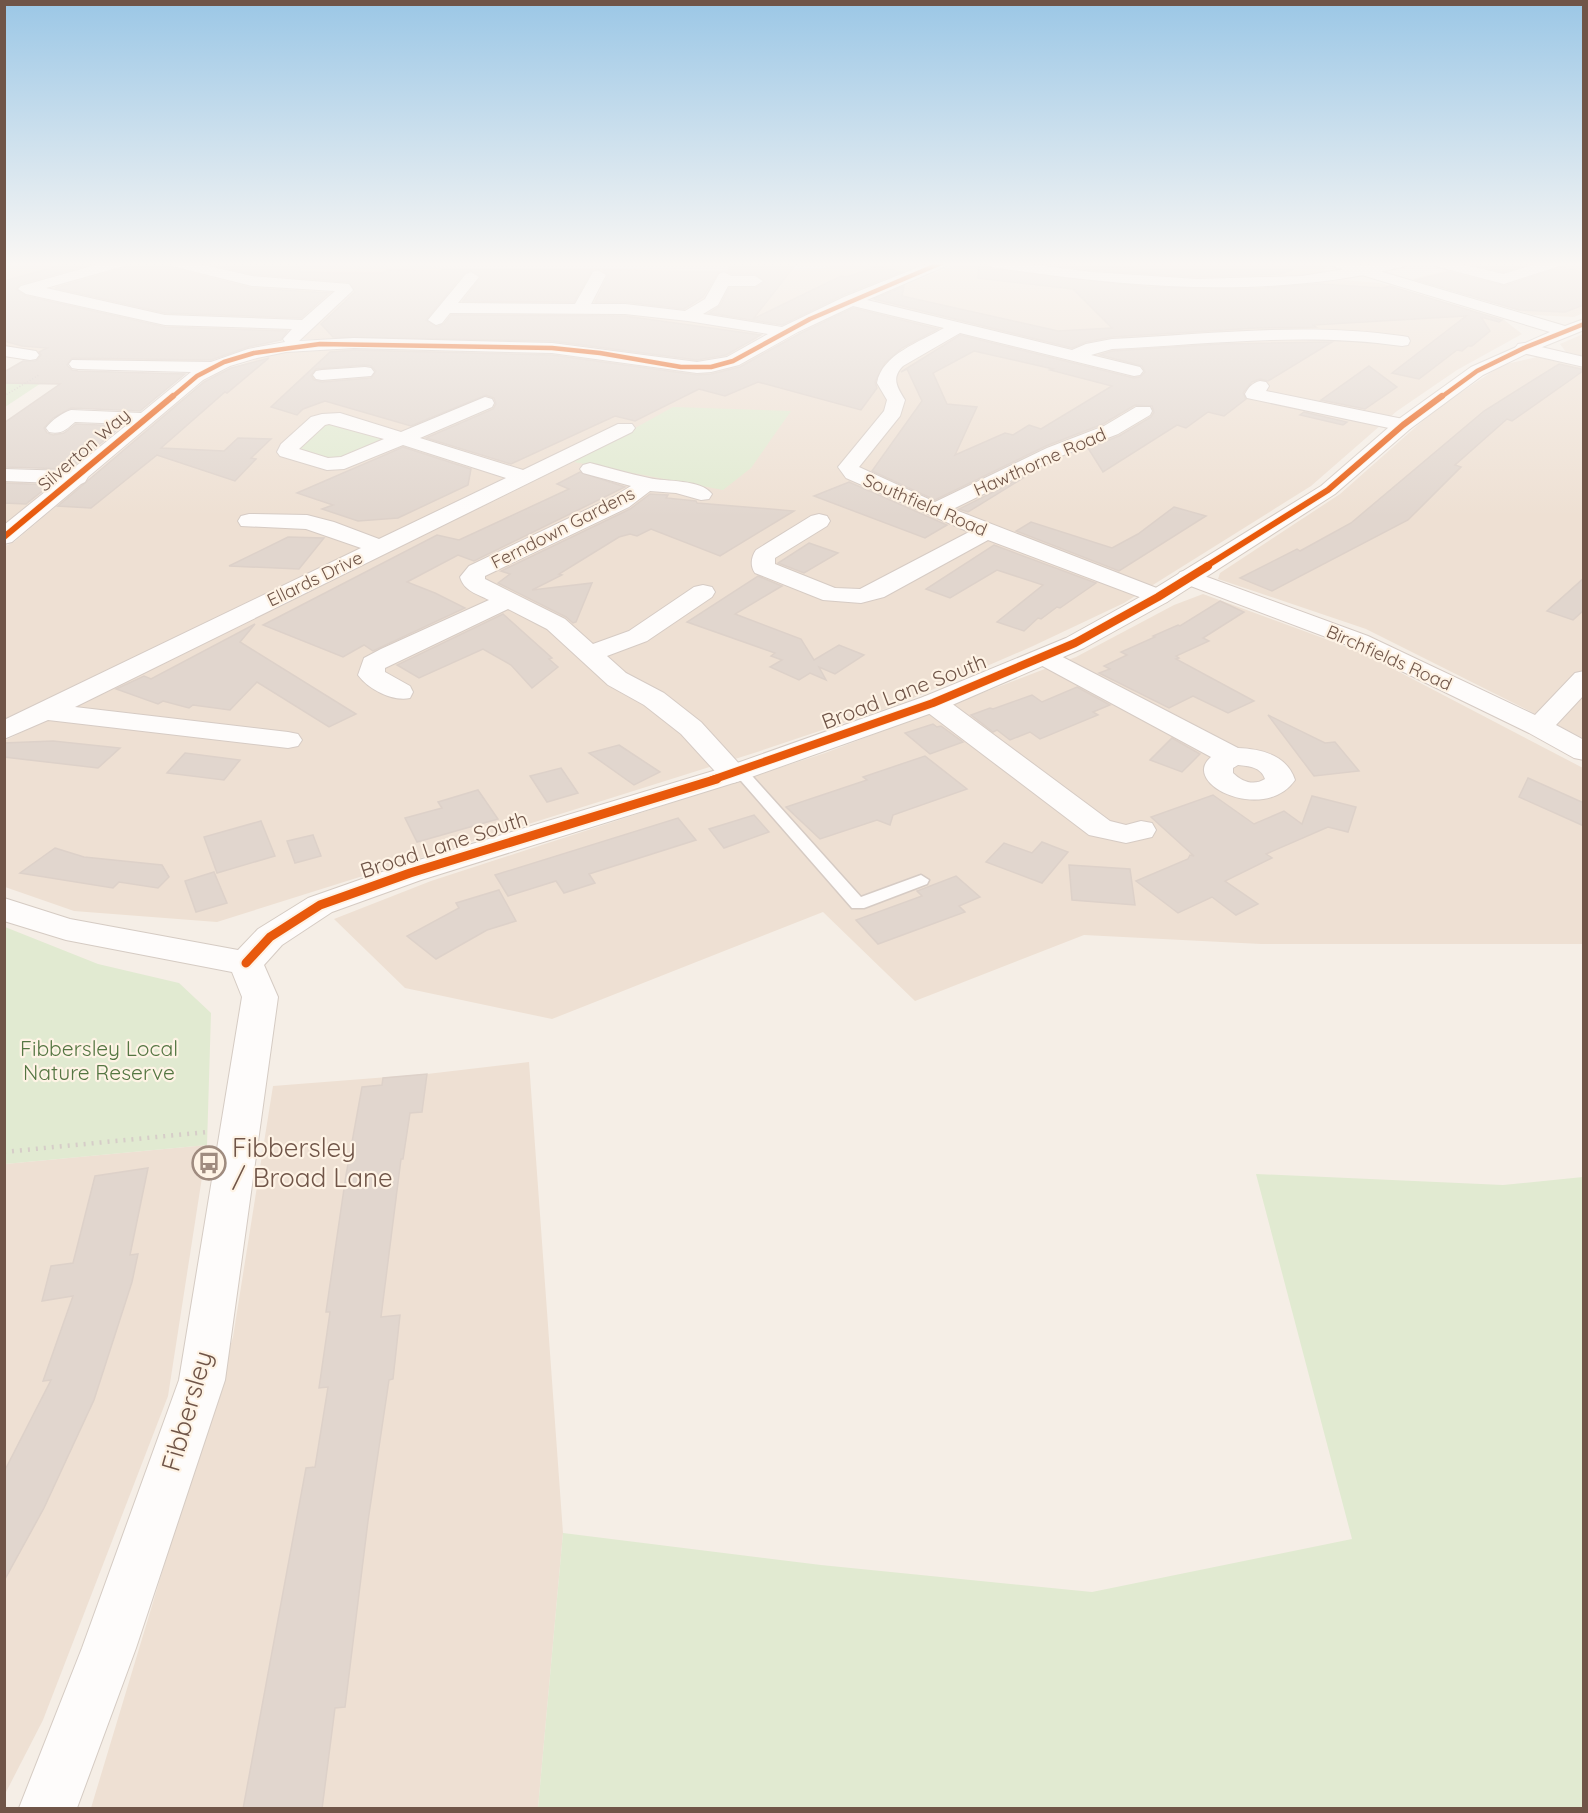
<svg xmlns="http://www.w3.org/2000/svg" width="1588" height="1813" viewBox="0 0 1588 1813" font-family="Quicksand,sans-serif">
<rect width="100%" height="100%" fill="#f5eee6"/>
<g fill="#eee0d3">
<path d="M 5,263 L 305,263 L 325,266 L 727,270 L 821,269 L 841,263 L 930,263 L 799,318 L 773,325 L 708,314 L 696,320 L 757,333 L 757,340 L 749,346 L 766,351 L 846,308 L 856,307 L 987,339 L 1061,351 L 954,320 L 876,303 L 873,297 L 959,264 L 1108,281 L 1261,285 L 1343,280 L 1380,283 L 1503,319 L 1522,334 L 1457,370 L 1397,411 L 1311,486 L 1124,603 L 1033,646 L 897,705 L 754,753 L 217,922 L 74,911 L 5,887 L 4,741 L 162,662 L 5,722 L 5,546 L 14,542 L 177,403 L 217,373 L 268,355 L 311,348 L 314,339 L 280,339 L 254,350 L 197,362 L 74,361 L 15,350 L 5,347 Z"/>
<path d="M 1013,263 L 1322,263 L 1326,264 L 1323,274 L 1246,279 L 1145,277 L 1057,270 Z"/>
<path d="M 1446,263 L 1583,263 L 1583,313 L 1574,317 L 1533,315 L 1412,279 L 1460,267 Z"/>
<path d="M 1583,334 L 1583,356 L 1566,352 L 1560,344 Z"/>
<path d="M 1537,357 L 1583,368 L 1583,738 L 1366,629 L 1218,579 L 1220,573 L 1340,494 L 1436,409 L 1502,365 Z"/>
<path d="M 5,479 L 43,481 L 48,487 L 5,527 Z"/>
<path d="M 1203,594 L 1361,652 L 1583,768 L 1583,944 L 1261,944 L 1084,935 L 915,1001 L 823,912 L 552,1019 L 405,988 L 334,919 L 431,881 L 825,753 L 1076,657 L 1174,605 Z"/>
<path d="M 529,1062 L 563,1533 L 538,1808 L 91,1808 L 233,1337 L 273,1086 L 427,1074 Z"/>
<path d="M 207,1145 L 168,1396 L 43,1720 L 5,1794 L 5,1164 Z"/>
</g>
<path fill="#f0e5ef" d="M 434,263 L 841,263 L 821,269 L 727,270 L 430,267 Z"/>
<g fill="#e1ead1">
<path d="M 305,263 L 434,263 L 430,267 L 325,266 Z"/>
<path d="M 100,344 L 5,407 L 5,380 Z"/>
<path d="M 673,407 L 791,411 L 751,468 L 723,490 L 574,462 Z"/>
<path d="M 325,421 L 384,438 L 333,461 L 297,451 Z"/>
<path d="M 5,927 L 98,964 L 179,983 L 211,1013 L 207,1145 L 5,1164 Z"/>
<path d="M 1256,1174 L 1503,1185 L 1583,1177 L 1583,1808 L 538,1808 L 563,1533 L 821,1565 L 1092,1592 L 1352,1539 Z"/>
</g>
<g fill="#e1d6ce" stroke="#ddd1c9" stroke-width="1.5" fill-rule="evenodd">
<path d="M 69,263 L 95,263 L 20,284 L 16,289 L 26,296 L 165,327 L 287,331 L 281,340 L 248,347 L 211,360 L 72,358 L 67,365 L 72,370 L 78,371 L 185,374 L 140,411 L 71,408 L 53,418 L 44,428 L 47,433 L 53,435 L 64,433 L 76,424 L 122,426 L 69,469 L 4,467 L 4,423 L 60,384 L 4,383 L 4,372 L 23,361 L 36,361 L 41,355 L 39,352 L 47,348 L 22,346 L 4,341 L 4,281 Z"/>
<path d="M 128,263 L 168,263 L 171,268 L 251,288 L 329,293 L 301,318 L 165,313 L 55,288 L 125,268 Z"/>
<path d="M 205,263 L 298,263 L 300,272 L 335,273 L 383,273 L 387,270 L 441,271 L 443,269 L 592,270 L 574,302 L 463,301 L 481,277 L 470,270 L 464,273 L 426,320 L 437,327 L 444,324 L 451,315 L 625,316 L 761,335 L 726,355 L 697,360 L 552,341 L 333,337 L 321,324 L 355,292 L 349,282 L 252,274 Z"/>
<path d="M 731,263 L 797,263 L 753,319 L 841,276 L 847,277 L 878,266 L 901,272 L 843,295 L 782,325 L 709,313 L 720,306 L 729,288 L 755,288 L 765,282 L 755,274 L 732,274 L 728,272 Z"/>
<path d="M 979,263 L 983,263 L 992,269 L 1147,287 L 1251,289 L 1320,284 L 1383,288 L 1390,286 L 1502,320 L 1499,322 L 1481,317 L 1490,331 L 1472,346 L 1468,346 L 1462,351 L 1457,350 L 1419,379 L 1392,373 L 1466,316 L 1313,325 L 1316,327 L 1257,328 L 1112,337 L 1086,342 L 1072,348 L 874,299 L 904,286 L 902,296 L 1058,331 L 1112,328 L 1073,289 L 978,278 Z"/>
<path d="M 1038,263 L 1168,270 L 1293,269 L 1281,274 L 1197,277 L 1092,270 Z"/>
<path d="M 1484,263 L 1532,263 L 1503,272 L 1475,265 Z"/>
<path d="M 1561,267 L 1584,272 L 1584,305 L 1565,312 L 1519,310 L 1416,280 L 1448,272 L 1505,286 Z"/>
<path d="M 603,270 L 719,272 L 703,297 L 684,309 L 625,302 L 595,302 L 608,276 Z"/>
<path d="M 853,308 L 938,329 L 902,348 L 885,363 L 875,382 L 877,388 L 861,410 L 758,382 L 725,396 L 699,389 L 635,421 L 615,416 L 511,464 L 426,438 L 493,409 L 496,404 L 494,398 L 486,395 L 411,426 L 325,401 L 303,409 L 297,415 L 271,407 L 330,352 L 354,350 L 552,355 L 697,375 L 711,374 L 740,367 L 799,334 ZM 365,365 L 371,366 L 376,371 L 371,378 L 322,382 L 314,380 L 311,375 L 316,369 Z"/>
<path d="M 960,335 L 1134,378 L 1140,377 L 1145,372 L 1142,366 L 1100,355 L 1112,351 L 1221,344 L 1332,342 L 1268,381 L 1260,379 L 1252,382 L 1243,393 L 1246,399 L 1224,416 L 1208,412 L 1186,428 L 1177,425 L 1103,472 L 1088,448 L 1119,436 L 1151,417 L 1154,412 L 1152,406 L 1135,405 L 1103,424 L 1046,446 L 935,500 L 872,471 L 922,401 L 907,369 L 901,372 ZM 974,351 L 1053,369 L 1050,370 L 1112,386 L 1041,429 L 1029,425 L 1013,435 L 1005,433 L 955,455 L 977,407 L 947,404 L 933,373 Z"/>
<path d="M 269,358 L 227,393 L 225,392 L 161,448 L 224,451 L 238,438 L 271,439 L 251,458 L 256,459 L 235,481 L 157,455 L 91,508 L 58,506 L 204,382 L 231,368 Z"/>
<path d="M 1559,364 L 1581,369 L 1583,371 L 1512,421 L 1507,419 L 1455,465 L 1461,467 L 1408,520 L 1272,591 L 1240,578 L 1297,549 L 1300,551 L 1351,523 L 1484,411 Z"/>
<path d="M 1369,366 L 1397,387 L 1365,409 L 1321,400 Z"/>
<path d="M 1304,412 L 1347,422 L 1343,425 L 1300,415 Z"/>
<path d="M 403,447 L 471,469 L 468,485 L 398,518 L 358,521 L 322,509 L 333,505 L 297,493 Z"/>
<path d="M 580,472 L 625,487 L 474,561 L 458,555 L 407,582 L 435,593 L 465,608 L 373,651 L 364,645 L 343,657 L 263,625 L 437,535 L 459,540 L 569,489 L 557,484 Z"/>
<path d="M 1031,473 L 968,512 L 959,509 Z"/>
<path d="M 849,482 L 947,525 L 925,538 L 814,496 Z"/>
<path d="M 4,483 L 50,485 L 26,504 L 4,503 Z"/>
<path d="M 650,494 L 668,495 L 666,498 L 696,501 L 697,503 L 794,511 L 720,556 L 651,529 L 637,536 L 630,534 L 619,537 L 559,574 L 562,575 L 532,590 L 592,583 L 576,622 L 573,623 L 566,617 L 498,583 L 510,574 L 501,571 L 630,509 Z"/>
<path d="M 1174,507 L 1206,516 L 1119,571 L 1016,531 L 1031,522 L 1112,548 L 1138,534 Z"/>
<path d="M 288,537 L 324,538 L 299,569 L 229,566 Z"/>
<path d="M 809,543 L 838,553 L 804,573 L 778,563 Z"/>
<path d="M 994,545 L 1096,583 L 1060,608 L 1057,607 L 1041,619 L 1038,618 L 1024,631 L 997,622 L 1043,585 L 997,570 L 950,598 L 926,589 Z"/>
<path d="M 758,576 L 782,586 L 735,614 L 801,639 L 814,660 L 839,645 L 864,655 L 835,674 L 819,667 L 826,680 L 810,673 L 799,680 L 770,667 L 782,660 L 771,656 L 775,653 L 687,622 Z"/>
<path d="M 1584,578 L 1584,610 L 1573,620 L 1547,611 Z"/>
<path d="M 1220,601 L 1244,612 L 1203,638 L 1209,641 L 1176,656 L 1179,658 L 1176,659 L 1254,701 L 1228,713 L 1193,696 L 1169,708 L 1099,673 L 1110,669 L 1104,666 L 1127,655 L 1121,652 L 1155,637 L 1153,636 L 1178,625 L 1180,626 Z"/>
<path d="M 503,614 L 552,658 L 549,659 L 558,667 L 532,688 L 511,665 L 483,649 L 419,678 L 397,665 Z"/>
<path d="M 255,624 L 240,642 L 356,714 L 329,727 L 257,682 L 230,710 L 193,705 L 189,708 L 163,701 L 158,704 L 116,689 L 144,676 L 151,679 Z"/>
<path d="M 1077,687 L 1110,705 L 1093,712 L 1098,715 L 1040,739 L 1030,732 L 1010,740 L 997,730 L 993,732 L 971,715 L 990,708 L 993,709 L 1032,695 L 1042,702 Z"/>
<path d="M 1268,715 L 1325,743 L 1335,742 L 1359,771 L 1314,776 Z"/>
<path d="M 933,724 L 937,727 L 941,726 L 963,742 L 930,754 L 905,733 Z"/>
<path d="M 1172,738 L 1200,754 L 1182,772 L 1150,760 Z"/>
<path d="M 53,741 L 120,748 L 98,768 L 4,757 L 4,743 Z"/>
<path d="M 619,745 L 660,772 L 634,785 L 589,753 Z"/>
<path d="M 185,753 L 240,760 L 224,780 L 167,773 Z"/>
<path d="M 925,756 L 967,789 L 893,815 L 890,825 L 877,820 L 820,839 L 786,807 L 867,780 L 863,777 Z"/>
<path d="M 561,768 L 578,793 L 547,802 L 530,776 Z"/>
<path d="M 1528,778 L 1584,803 L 1584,826 L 1519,797 Z"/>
<path d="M 478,790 L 498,819 L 417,842 L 405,818 L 442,808 L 438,802 Z"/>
<path d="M 1213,795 L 1254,824 L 1284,811 L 1302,824 L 1312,796 L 1356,807 L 1348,832 L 1328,827 L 1266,854 L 1272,858 L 1225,881 L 1258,904 L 1236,915 L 1212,897 L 1178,913 L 1136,881 L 1188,859 L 1190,855 L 1194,856 L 1151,817 Z"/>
<path d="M 754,815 L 769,832 L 724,848 L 709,829 Z"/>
<path d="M 678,818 L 696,840 L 589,874 L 595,883 L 564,893 L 556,881 L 508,896 L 495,875 Z"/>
<path d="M 261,821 L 275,856 L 217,873 L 204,837 Z"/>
<path d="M 313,835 L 321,856 L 295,863 L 287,841 Z"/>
<path d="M 1042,842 L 1068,852 L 1042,883 L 986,862 L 1004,843 L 1032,853 Z"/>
<path d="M 55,848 L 84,857 L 162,865 L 169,877 L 158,888 L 119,882 L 113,888 L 20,873 Z"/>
<path d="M 1069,865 L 1130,869 L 1135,905 L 1072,900 Z"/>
<path d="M 214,872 L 227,903 L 196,912 L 185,881 Z"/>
<path d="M 956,876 L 980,897 L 959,906 L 965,912 L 878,944 L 856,920 L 922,896 L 917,891 Z"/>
<path d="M 499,890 L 516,921 L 487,930 L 436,959 L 407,936 L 459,908 L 456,903 Z"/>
<path d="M 427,1074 L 422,1112 L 410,1113 L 403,1159 L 401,1159 L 381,1317 L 400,1315 L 393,1379 L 389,1380 L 368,1521 L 345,1707 L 335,1708 L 322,1809 L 243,1809 L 306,1468 L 315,1467 L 328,1387 L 319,1388 L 330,1312 L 326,1312 L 346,1175 L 362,1087 L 382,1085 L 383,1078 Z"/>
<path d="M 148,1168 L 130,1255 L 138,1254 L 132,1282 L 94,1400 L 44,1508 L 4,1581 L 4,1472 L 51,1380 L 43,1381 L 73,1296 L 42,1301 L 51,1266 L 73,1263 L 95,1176 Z"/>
</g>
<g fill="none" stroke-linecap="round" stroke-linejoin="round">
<defs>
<path id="lane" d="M 740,767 L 745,768 L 861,897 L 921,875 L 929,880 L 927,884 L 864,908 L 852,908 L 735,774 L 733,771 Z"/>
<g id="street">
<path d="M 103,263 L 126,263 L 124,266 L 46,288 L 165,315 L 302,320 L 335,291 L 252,286 L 172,266 L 170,263 L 195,263 L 252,276 L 349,284 L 353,290 L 350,293 L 299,341 L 354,338 L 552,343 L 697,362 L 727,357 L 768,334 L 688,321 L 625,314 L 450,313 L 442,323 L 436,325 L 428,320 L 466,274 L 471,272 L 479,277 L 458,303 L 575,304 L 593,272 L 598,270 L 606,275 L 591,304 L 625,304 L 685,311 L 705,299 L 719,274 L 724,272 L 731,276 L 755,276 L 763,281 L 755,286 L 728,286 L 718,305 L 703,314 L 782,327 L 844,297 L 929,263 L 948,263 L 946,266 L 867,300 L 1072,350 L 1086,344 L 1112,339 C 1208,334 1307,322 1402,336 L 1408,337 L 1410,341 L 1408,345 L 1402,346 C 1307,332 1208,344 1112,349 L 1091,355 L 1140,367 L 1143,371 L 1140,375 L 1134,376 L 960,333 L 903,366 C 891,378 897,387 905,400 L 900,416 L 859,467 L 935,502 L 1047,448 L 1104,426 L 1136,407 L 1150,407 L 1152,411 L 1150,415 L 1118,434 L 1061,456 L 953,509 L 1167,592 L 1170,597 L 1167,602 L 1158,604 L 988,540 L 884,597 L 861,603 L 823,600 L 755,573 C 750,566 751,557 756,550 L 811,516 L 819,514 L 827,516 L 830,521 L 827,526 L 775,558 L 775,564 L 835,588 L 860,589 L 969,532 L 846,478 L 838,467 L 884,411 L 887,400 L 877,383 C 882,354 920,342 944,328 L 853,306 L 798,332 L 739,365 L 711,372 L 697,373 L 552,353 L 354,348 L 286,352 L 257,358 L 230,366 L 203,380 L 88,477 L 85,482 L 81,484 L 12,542 L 4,544 L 4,525 L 56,483 L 4,481 L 4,469 L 70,471 L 128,424 L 75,422 C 67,429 61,435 49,432 L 46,428 C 52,420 62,413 71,410 L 141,413 L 191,372 L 78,369 L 72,368 L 69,364 L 72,360 L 211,362 L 248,349 L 285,342 L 283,339 L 292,329 L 165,325 L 26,294 L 18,289 L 21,286 Z"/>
<path d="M 985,263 L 1021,263 L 1092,272 L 1197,279 L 1302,276 L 1381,263 L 1408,263 L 1406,266 C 1269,300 1130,288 992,267 Z"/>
<path d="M 1433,263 L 1457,263 L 1503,274 L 1539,263 L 1561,263 L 1559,266 L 1504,284 L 1435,266 Z"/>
<path d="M 1524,343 L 1584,357 L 1584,367 L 1518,352 L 1515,348 L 1518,344 Z"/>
<path d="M 4,346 L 36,351 L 39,355 L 36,359 L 30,360 L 4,356 Z"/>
<path d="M 365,367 L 371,368 L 374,372 L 371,376 L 322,380 L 316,379 L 313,375 L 316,371 L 322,370 Z"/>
<path d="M 1260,381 L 1266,382 L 1269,386 L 1266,391 L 1403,419 L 1410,421 L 1413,425 L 1410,429 L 1403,431 L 1247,398 L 1245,394 C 1249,387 1252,383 1260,381 Z"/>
<path d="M 485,397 L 492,399 L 494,403 L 492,407 L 420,438 L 523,470 L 618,424 L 632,424 L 635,428 L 632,432 L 75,707 L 288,732 L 298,734 L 302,740 L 298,746 L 288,748 L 48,720 L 4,739 L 4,720 L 361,548 L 306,529 L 241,526 L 238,521 L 241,516 L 249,514 L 307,515 L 334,522 L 379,539 L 506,478 L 403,445 L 344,469 L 327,470 L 280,456 L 277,452 L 281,444 L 311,417 L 322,414 L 340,413 L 401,432 ZM 329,424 L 384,439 L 341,457 L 328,458 L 299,449 L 325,425 Z"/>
<path d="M 590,463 C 610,468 630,474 649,478 C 666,482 701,479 712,494 L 709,499 L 701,500 L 676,493 L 650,491 L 629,507 L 485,576 L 485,579 L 565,619 L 593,644 L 629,631 L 694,587 L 703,585 L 712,587 L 715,592 L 712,597 L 647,641 L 607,656 L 626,673 L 664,693 L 701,722 L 743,768 L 748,774 L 743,780 L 733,783 L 723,780 L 681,734 L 644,705 L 608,685 L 547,629 L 508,609 L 385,668 L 385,672 L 410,686 L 413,692 L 410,698 C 393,702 368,689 358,675 L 364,658 L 381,649 L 489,600 C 477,594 464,591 460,577 L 469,566 L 613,497 L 631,486 L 583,473 L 580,469 L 583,465 Z"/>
<path d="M 1188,570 L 1368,636 L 1535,715 L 1575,673 L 1584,671 L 1584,695 L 1556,725 L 1584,740 L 1584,760 L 1574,758 L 1529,733 L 1350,646 L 1180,582 L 1176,577 L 1180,572 Z"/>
<path d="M 1044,649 L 1053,652 L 1238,748 C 1262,749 1287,755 1295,780 C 1265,824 1179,784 1211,757 L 1035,662 L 1031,657 L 1035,652 ZM 1238,765 C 1249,766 1261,767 1265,779 C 1254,786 1242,782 1233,773 L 1233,768 Z"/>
<path d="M 933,695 L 943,697 L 1110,821 L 1126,825 L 1141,821 L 1152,823 L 1156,830 L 1152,837 L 1126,843 L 1089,835 L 923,709 L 919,703 L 923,697 Z"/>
</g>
<path id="secondary" d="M 1330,263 L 1352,263 L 1565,326 L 1584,319 L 1584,330 L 1530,352 L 1483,375 L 1410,429 L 1335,494 L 1167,602 L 1084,648 L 943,709 L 743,780 L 421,880 L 332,912 L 282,945 L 264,965 L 278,997 L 225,1380 L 136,1648 L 77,1808 L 19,1808 L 82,1648 L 179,1380 L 242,997 L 232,972 L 66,940 L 4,921 L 4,898 L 70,919 L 238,950 L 258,929 L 308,898 L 399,866 L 723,768 L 923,697 L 1066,638 L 1149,592 L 1321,486 L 1396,421 L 1471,367 L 1550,332 L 1332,266 Z"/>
</defs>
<use href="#lane" stroke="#d6cbc4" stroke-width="3"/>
<use href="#street" stroke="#d6cbc4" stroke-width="2"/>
<use href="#secondary" stroke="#d5cbc3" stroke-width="2"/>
<g stroke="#d6cdc8" stroke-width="1.5" stroke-dasharray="1 2" stroke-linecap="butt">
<path d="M 353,274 L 365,263"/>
<path d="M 4,396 L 39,375"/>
</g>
<path stroke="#d6cdc8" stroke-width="4.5" stroke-dasharray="2 6" stroke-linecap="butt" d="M 4,1152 L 207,1132"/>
<use href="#lane" fill="#fefcfb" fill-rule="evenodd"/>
<use href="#street" fill="#fefcfb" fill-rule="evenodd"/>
<use href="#secondary" fill="#fefcfb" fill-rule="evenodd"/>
<defs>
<g id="cycleway-far3">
<path d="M 171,398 L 197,376 L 224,362 L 254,353 L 320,344 L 552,348 L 600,353 L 681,367 L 711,367 L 733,361 L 810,319 L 941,263"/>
<path d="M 1440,398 L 1477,371 L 1524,348 L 1584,324"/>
</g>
<g id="cycleway-far2">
<path d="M 4,537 L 173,396"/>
<path d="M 1205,567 L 1328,490 L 1403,425 L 1442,396"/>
</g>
<path id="cycleway-far1" d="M 712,780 L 933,703 L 1075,643 L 1158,597 L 1208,566"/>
<path id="cycleway" d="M 246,963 L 270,937 L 320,905 L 410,873 L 717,779"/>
</defs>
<use href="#cycleway-far3" stroke="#fef3e5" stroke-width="6"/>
<use href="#cycleway-far2" stroke="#fef3e5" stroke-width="8"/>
<use href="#cycleway-far1" stroke="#fef3e5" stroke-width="10"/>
<use href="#cycleway" stroke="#fef3e5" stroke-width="13"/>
<use href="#cycleway-far3" stroke="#e8590c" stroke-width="4.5"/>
<use href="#cycleway-far2" stroke="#e8590c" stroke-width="6"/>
<use href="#cycleway-far1" stroke="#e8590c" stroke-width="8"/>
<use href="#cycleway" stroke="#e8590c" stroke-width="9"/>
</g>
<linearGradient id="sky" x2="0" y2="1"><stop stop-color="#9bc7e6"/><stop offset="0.51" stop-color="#faf7f4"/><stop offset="1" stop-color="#faf7f4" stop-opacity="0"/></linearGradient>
<rect width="1588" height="517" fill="url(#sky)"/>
<defs>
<symbol id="bus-ring" viewBox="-11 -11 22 22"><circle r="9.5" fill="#fef3e5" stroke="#9f8b7f" stroke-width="1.5"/><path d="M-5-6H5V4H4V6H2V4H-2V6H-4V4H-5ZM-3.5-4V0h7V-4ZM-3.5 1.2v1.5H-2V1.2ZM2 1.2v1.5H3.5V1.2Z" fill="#9f8b7f"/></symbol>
</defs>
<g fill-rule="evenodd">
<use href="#bus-ring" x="190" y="1144" width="38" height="38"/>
</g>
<g text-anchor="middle" stroke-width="4.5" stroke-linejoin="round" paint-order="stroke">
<g font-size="18" fill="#705548" stroke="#fef3e5">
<text transform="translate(84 450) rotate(-41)" y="6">Silverton Way</text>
<text transform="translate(1040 462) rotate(-24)" y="6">Hawthorne Road</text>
<text transform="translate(925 505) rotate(23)" y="6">Southfield Road</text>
<text transform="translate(563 528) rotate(-27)" y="6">Ferndown Gardens</text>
<text transform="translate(315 579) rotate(-26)" y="6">Ellards Drive</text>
<text transform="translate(1389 658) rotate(24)" y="6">Birchfields Road</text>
</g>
<g font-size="21" fill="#705548" stroke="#fef3e5">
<text transform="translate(904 692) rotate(-21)" y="7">Broad Lane South</text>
<text transform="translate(444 845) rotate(-18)" y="7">Broad Lane South</text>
</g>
<g font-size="21" fill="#547642" stroke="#fef3e5">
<text x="99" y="1056">Fibbersley Local<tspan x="99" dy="24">Nature Reserve</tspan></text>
</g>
<g font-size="26" fill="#705548" stroke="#fef3e5" text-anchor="start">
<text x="232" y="1157">Fibbersley<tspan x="232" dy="30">/ Broad Lane</tspan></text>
</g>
<g font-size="26" fill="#705548" stroke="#fef3e5">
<text transform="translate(187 1411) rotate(-74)" y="9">Fibbersley</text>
</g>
</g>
<rect width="1588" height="1813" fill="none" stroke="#705548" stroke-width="12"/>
</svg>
